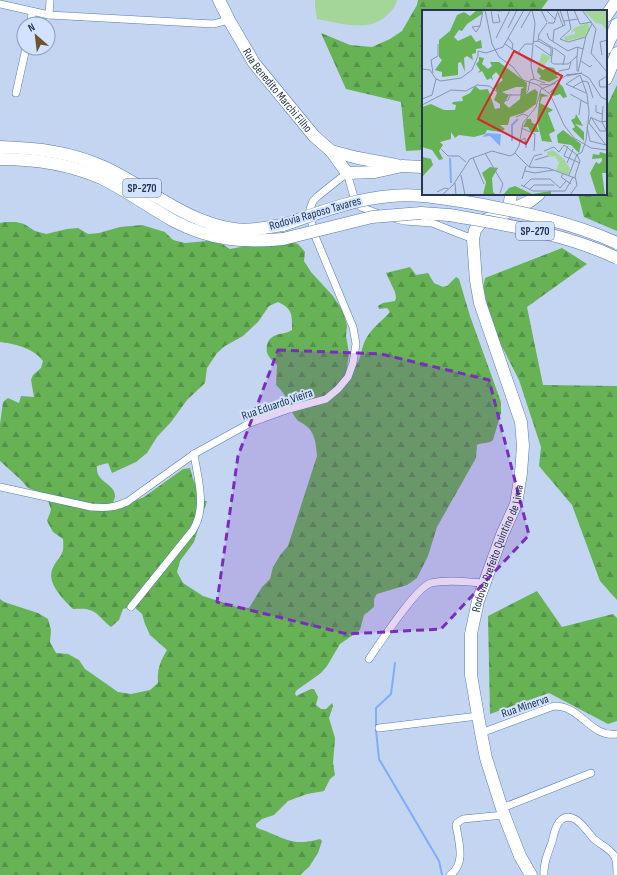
<svg xmlns="http://www.w3.org/2000/svg" width="617" height="875" viewBox="0 0 617 875" font-family="'Sofia Sans Condensed',sans-serif">
<defs>
<pattern id="forest-firs" width="22" height="20" patternUnits="userSpaceOnUse"><rect width="22" height="20" fill="#66b255"/><path d="M5 1l3.5 6h-7zM16 11l3.5 6h-7z" fill="#549249"/></pattern>
</defs>
<rect width="100%" height="100%" fill="#c4d5f1"/>
<g fill="url(#forest-firs)" fill-rule="evenodd">
<path d="M 418,0 L 548,0 L 540,11 L 423,11 L 423,150 L 406,151 L 401,102 L 346,89 L 321,33 L 350,45 L 372,47 L 390,39 L 402,31 L 417,5 Z"/>
<path d="M 617,85 L 617,231 L 584,217 L 578,194 L 606,194 L 606,108 Z"/>
<path d="M 5,222 L 16,222 L 24,224 L 35,231 L 46,234 L 67,229 L 78,228 L 88,234 L 99,233 L 120,227 L 142,225 L 165,232 L 173,240 L 185,243 L 207,241 L 219,242 L 230,249 L 241,247 L 263,236 L 276,237 L 298,244 L 305,252 L 304,261 L 311,272 L 333,296 L 343,311 L 347,326 L 346,336 L 349,353 L 347,368 L 349,372 C 363,363 359,350 367,337 C 372,328 383,320 390,312 L 387,308 L 379,309 L 378,306 L 383,303 L 395,301 L 396,298 L 395,292 L 386,273 L 410,267 L 416,275 L 428,273 L 434,283 L 443,287 L 447,286 L 456,277 L 459,279 L 470,316 L 501,402 L 501,413 L 493,440 C 489,444 483,442 477,445 L 476,458 L 437,527 L 428,556 L 417,578 L 407,585 L 377,594 L 374,599 L 374,607 L 364,615 L 360,630 L 340,644 L 327,666 L 321,673 L 297,690 L 295,693 L 296,696 L 311,689 L 314,689 L 318,697 L 316,705 L 321,709 L 326,709 L 332,703 L 333,706 L 329,718 L 335,738 L 333,763 L 335,775 L 330,779 L 324,791 L 307,794 L 288,801 L 274,815 L 262,819 L 256,824 L 256,827 C 260,830 265,830 270,833 C 292,842 296,845 320,839 L 322,841 L 318,853 L 309,867 L 300,875 L 0,875 L 0,599 L 4,602 L 38,613 L 48,619 L 51,630 L 50,642 L 56,653 L 68,654 L 79,660 L 85,669 L 118,692 L 131,694 L 150,690 L 158,683 C 157,669 160,662 167,650 L 150,635 L 145,624 L 142,614 L 133,606 L 123,609 L 119,620 L 111,627 C 95,614 97,607 73,609 C 64,600 47,584 52,570 C 58,555 65,558 63,539 L 53,532 L 47,521 L 51,510 L 48,500 L 39,492 L 28,488 L 21,480 L 0,461 L 0,424 L 3,402 L 8,398 L 19,403 L 21,396 L 34,397 L 31,380 L 33,375 L 41,368 L 43,361 C 33,348 16,344 0,342 L 0,223 ZM 278,302 C 293,309 292,315 292,330 C 286,334 280,333 274,336 C 267,339 265,349 268,355 C 270,359 274,362 277,365 L 276,385 C 289,397 287,404 295,417 C 297,421 301,422 305,425 C 315,432 316,444 317,456 L 288,546 L 281,554 L 273,567 L 270,579 L 262,587 L 249,608 L 237,607 L 203,596 L 183,583 L 177,572 L 180,561 L 194,542 L 207,501 L 204,501 L 193,479 L 190,468 L 183,469 L 144,497 L 127,504 L 115,505 L 113,502 C 114,500 115,498 115,496 C 115,483 95,483 97,466 L 108,463 L 112,473 L 136,462 L 147,453 L 157,437 L 171,422 L 187,400 L 205,383 L 207,368 L 217,353 L 225,346 L 243,336 L 258,322 L 269,306 Z"/>
<path d="M 562,248 L 587,264 L 527,307 L 543,385 L 617,386 L 617,600 L 600,581 L 572,505 L 539,466 L 541,447 L 519,380 L 480,303 L 485,278 Z"/>
<path d="M 537,591 L 562,627 L 613,614 L 617,618 L 617,721 L 608,724 L 549,693 L 490,714 L 488,616 Z"/>
</g>
<path fill="#a4d699" d="M 315,0 L 397,0 C 395,7 393,10 387,15 C 369,33 339,23 317,19 L 315,7 Z"/>
<g fill="none" stroke-linecap="round" stroke-linejoin="round">
<path stroke="#7fadf7" stroke-width="2" d="M 395,663 L 391,694 L 376,708 L 376,730 L 379,759 L 439,861 L 442,875"/>
<defs>
<g id="minor">
<path d="M 0,4 L 49,15 L 213,24 L 229,20"/>
<path d="M 49,15 L 50,0"/>
<path d="M 31,24 L 32,12"/>
<path d="M 16,93 L 26,48"/>
<path d="M 393,218 L 404,221 L 432,223 L 473,239"/>
<path d="M 0,487 L 91,507 C 105,508 114,508 127,502 L 194,454 L 250,423 L 289,409 L 326,399 L 338,389 L 348,377 L 353,363 L 356,344 L 353,327 L 315,236 L 311,220 L 310,209 L 313,201 L 318,196 L 347,173 L 354,197 L 361,207 L 379,214"/>
<path d="M 131,607 L 193,530 C 207,507 198,480 194,454"/>
<path d="M 369,659 C 380,643 416,587 431,583 C 448,579 467,582 484,583"/>
<path d="M 379,728 L 478,716"/>
<path d="M 481,733 L 554,706 C 582,706 590,738 617,734"/>
<path d="M 502,808 L 591,773"/>
<path d="M 450,875 C 466,864 459,843 456,825 L 457,823 L 463,819 L 504,815"/>
<path d="M 544,875 C 543,864 548,853 552,842 C 554,835 555,825 561,820 C 574,809 587,832 594,839 C 601,845 611,849 615,857 C 617,862 617,869 617,875"/>
</g>
<g id="primary">
<path id="s1" d="M 219,0 L 229,20 L 254,63 L 314,136 L 331,151 L 347,173 L 375,172 L 402,166 L 423,167"/>
<path d="M 606,16 L 617,0"/>
<path d="M 606,79 L 617,53"/>
<path d="M 331,151 L 358,158 L 396,165"/>
<path d="M 505,213 L 510,202 L 511,194"/>
<path id="s2" d="M 531,875 L 520,856 L 504,815 L 486,758 L 481,733 L 471,675 L 471,634 L 478,601 L 502,535 L 516,504 L 521,473 L 523,446 L 521,422 L 480,303 L 476,281 L 473,239 L 475,230 L 482,221 L 505,213 L 530,201 L 539,194"/>
</g>
<g id="trunk">
<path d="M 606,48 L 617,24"/>
<path d="M 0,147 C 37,148 72,152 106,168 C 150,189 186,222 234,229 C 250,232 267,227 283,225"/>
<path d="M 0,159 C 34,159 69,164 101,178 C 126,190 149,207 174,221 C 210,240 243,243 283,239"/>
<path d="M 421,213 L 449,215"/>
</g>
</defs>
<use href="#minor" stroke="#537ab9" stroke-width="8"/>
<use href="#primary" stroke="#537ab9" stroke-width="13"/>
<use href="#trunk" stroke="#537ab9" stroke-width="13"/>
<use href="#minor" stroke="#fff" stroke-width="7"/>
<use href="#primary" stroke="#fff" stroke-width="12"/>
<use href="#trunk" stroke="#fff" stroke-width="12"/>
<defs>
<g id="trunk-bridge">
<path d="M 449,215 C 506,225 564,233 617,258"/>
<path d="M 283,225 C 318,213 353,199 391,196 C 418,193 445,199 472,203 C 521,212 571,222 617,243"/>
<path d="M 283,239 L 372,217 L 421,213"/>
</g>
</defs>
<use href="#trunk-bridge" stroke="#537ab9" stroke-width="13" stroke-linecap="butt"/>
<use href="#trunk-bridge" stroke="#fff" stroke-width="12"/>
</g>
<path fill="#7b2cbf" fill-opacity="0.2" stroke="#7b2cbf" stroke-width="3" stroke-dasharray="8 5" stroke-linejoin="round" d="M 278,350 L 381,354 L 489,380 L 529,535 L 441,629 L 347,634 L 217,602 L 238,456 Z"/>
<g text-anchor="middle" stroke-width="4" stroke-linejoin="round" paint-order="stroke">
<g fill="#d1e3ff" stroke="#596a86" stroke-width="1">
<rect x="123" y="179" width="38" height="18" rx="3"/>
<rect x="516" y="222" width="38" height="18" rx="3"/>
</g>
<g font-size="11" font-weight="bold" fill="#263652">
<text x="142" y="192">SP-270</text>
<text x="535" y="235">SP-270</text>
</g>
<g font-size="12" fill="#263652" stroke="#d1e3ff">
<text dy="4" stroke="none"><textPath href="#s1" startOffset="108">Rua Benedito Marchi Filho</textPath></text>
<text transform="translate(315 213) rotate(-16)" y="4">Rodovia Raposo Tavares</text>
<text transform="translate(277 404) rotate(-19)" y="4">Rua Eduardo Vieira</text>
<text dy="4" stroke="none"><textPath href="#s2" startOffset="341">Rodovia Prefeito Quintino de Lima</textPath></text>
<text transform="translate(525 706) rotate(-19)" y="4">Rua Minerva</text>
</g>
</g>
<g transform="translate(422 10)">
<rect width="185" height="185" fill="#c4d5f1"/>
<path d="M 55,0 L 60,0 L 60,4 L 45,14 L 40,21 L 37,20 L 32,27 L 36,31 L 49,25 L 54,32 L 59,30 L 60,38 L 54,39 L 54,43 L 50,44 L 51,50 L 45,46 L 42,48 L 43,62 L 39,52 L 36,53 L 36,65 L 20,67 L 20,62 L 13,60 L 20,50 L 17,47 L 17,30 L 28,21 L 35,5 L 42,2 L 48,6 ZM 57,47 L 62,48 L 60,54 L 66,59 L 70,56 L 68,52 L 77,52 L 105,73 L 104,84 L 113,79 L 116,82 L 114,94 L 101,103 L 88,107 L 86,115 L 78,115 L 83,119 L 79,122 L 65,120 L 63,124 L 52,127 L 37,125 L 33,128 L 29,122 L 29,129 L 18,132 L 21,135 L 17,141 L 21,149 L 17,150 L 10,140 L 0,137 L 0,97 L 9,94 L 22,100 L 33,100 L 34,95 L 30,94 L 31,92 L 41,91 L 40,87 L 48,83 L 53,76 L 58,80 L 66,79 L 73,99 L 78,98 L 78,94 L 72,90 L 75,83 L 73,76 L 81,70 L 74,62 L 70,66 L 71,71 L 69,68 L 65,70 L 60,61 L 56,63 L 58,60 L 54,54 L 57,51 ZM 94,77 L 102,77 L 99,79 L 98,89 L 87,98 L 82,93 L 87,85 L 80,82 ZM 116,57 L 121,60 L 126,57 L 132,58 L 134,62 L 137,62 L 134,66 L 137,67 L 127,72 L 117,69 L 119,66 L 115,62 ZM 137,73 L 141,77 L 145,87 L 141,88 L 138,84 L 132,86 L 128,82 ZM 118,83 L 127,86 L 120,87 L 118,93 L 131,100 L 126,103 L 133,121 L 127,124 L 130,132 L 120,131 L 115,111 ZM 154,104 L 161,116 L 153,114 L 162,122 L 162,131 L 150,119 L 153,117 L 149,110 L 153,108 ZM 105,109 L 109,109 L 110,113 L 114,114 L 117,122 L 109,122 L 106,117 L 101,117 ZM 141,120 L 159,134 L 157,143 L 149,135 L 136,133 L 135,125 ZM 178,142 L 185,144 L 185,163 L 180,163 L 183,185 L 175,185 L 168,163 L 174,152 L 177,154 L 180,151 L 180,148 L 170,149 L 171,144 L 177,145 ZM 1,147 L 9,149 L 11,155 L 1,166 ZM 68,157 L 76,158 L 70,168 L 71,182 L 74,185 L 61,185 L 64,172 L 60,163 ZM 93,176 L 110,184 L 129,181 L 129,185 L 81,185 L 87,178 Z" fill="#66b255" fill-rule="evenodd"/>
<path d="M 166,13 L 168,20 L 163,27 L 143,31 L 142,27 L 153,24 L 153,21 L 149,23 L 152,18 Z" fill="#a4d699"/>
<path d="M 161,0 L 185,0 L 185,21 L 180,14 L 174,13 ZM 131,140 L 142,149 L 148,159 L 146,165 L 134,161 L 137,153 L 133,146 L 126,147 L 125,142 Z" fill="#a4d699"/>
<path d="M 120,43 L 129,47 L 120,58 L 116,56 Z" fill="#a4d699"/>
<path d="M 65,123 L 79,124 L 78,136 L 68,126 L 60,127 Z" fill="#7fadf7"/>
<path fill="none" stroke="#7fadf7" stroke-width="2" d="M 90,131 L 90,115 L 96,109M 28,148 L 29,173"/>
<path fill="none" stroke="#8595b1" stroke-width="1" d="M 63,0 L 70,34 L 77,47 L 91,57 L 101,70 L 116,75 L 128,84 L 142,115 L 152,128 L 169,138 L 185,140M 65,0 L 80,1M 69,0 L 71,13 L 78,12 L 76,4M 110,0 L 113,13 L 109,56 L 112,69 L 123,73M 119,0 L 125,12M 124,0 L 133,9M 135,0 L 141,16M 145,0 L 149,19 L 138,29 L 146,32 L 164,27M 152,0 L 158,14 L 170,12M 160,0 L 174,19 L 169,43 L 185,62M 142,11 L 156,9M 126,13 L 132,13 L 135,3M 58,16 L 54,22 L 50,17 L 58,16 L 61,1M 86,18 L 95,0M 99,18 L 109,0M 125,23 L 127,29 L 146,41 L 155,37 L 161,39M 74,28 L 88,0M 86,28 L 91,34 L 90,40M 117,29 L 131,38 L 129,52 L 132,54 L 146,54 L 155,46 L 156,37M 116,31 L 129,38 L 129,46M 131,31 L 132,20 L 143,15 L 138,0M 111,32 L 116,31 L 117,24 L 125,13M 83,34 L 109,52M 113,35 L 129,46M 132,38 L 143,46 L 141,55M 95,44 L 103,34 L 111,34M 180,45 L 178,32 L 185,30M 159,51 L 168,57 L 170,55M 0,59 L 8,60 L 14,69 L 19,71 L 39,68 L 50,60 L 56,46 L 56,41 L 64,43 L 81,37 L 102,0M 137,61 L 147,59 L 149,52M 155,61 L 155,46M 156,62 L 164,26 L 170,14M 11,63 L 9,50 L 16,46 L 16,34M 160,64 L 167,68 L 179,87 L 185,90M 144,65 L 160,63 L 145,66M 158,65 L 144,74 L 164,83M 185,66 L 177,71 L 178,77 L 185,77M 118,74 L 128,75 L 147,64M 151,77 L 161,71 L 166,72 L 171,88M 148,84 L 166,94M 0,89 L 10,85 L 14,69M 77,93 L 86,90 L 89,84M 0,95 L 29,80 L 44,81 L 55,75 L 67,76 L 80,85 L 102,85 L 106,81 L 108,70 L 112,69M 174,95 L 174,102 L 180,104M 181,96 L 180,112 L 185,122M 157,105 L 159,90M 94,107 L 101,104 L 106,106M 169,107 L 178,121 L 185,121M 170,108 L 179,112 L 185,111M 165,117 L 168,131 L 184,135 L 167,113 L 169,107M 99,118 L 113,124 L 112,141M 98,131 L 103,128 L 104,138M 146,136 L 142,146 L 158,153M 19,139 L 26,146 L 37,146 L 44,152M 122,141 L 132,137 L 137,142 L 142,135 L 155,145 L 158,151 L 153,166 L 155,175 L 148,185M 63,143 L 81,174 L 78,183M 93,143 L 107,157 L 126,158 L 153,168M 155,145 L 160,142 L 164,130 L 167,103 L 165,84 L 158,65M 51,148 L 62,174M 113,150 L 126,146M 145,153 L 151,139M 107,157 L 112,146 L 120,144M 103,161 L 113,163 L 131,160M 141,164 L 139,167 L 149,174M 39,165 L 43,185M 147,165 L 155,144M 100,169 L 104,156M 33,173 L 34,185M 99,175 L 111,181 L 143,181 L 151,167M 101,177 L 109,169 L 128,169 L 138,178 L 144,171M 107,180 L 112,175 L 132,175M 15,182 L 23,178 L 26,179M 20,185 L 31,175 L 48,149 L 70,141 L 88,146 L 92,144 L 97,136 L 101,113 L 114,97 L 119,79 L 134,73"/>
<path fill="#d62828" fill-opacity="0.15" stroke="#d62828" stroke-width="2" d="M 92,41 L 140,66 L 104,134 L 56,109 Z"/>
<rect width="185" height="185" fill="none" stroke="#263652" stroke-width="2"/>
</g>
<g transform="translate(36 36) rotate(332)"><circle r="19" fill="#d1e3ff" stroke="#8d9eba"/>
<path d="M0-3L7 15L0 10L-7 15Z" fill="#6e5426"/>
<text y="-6" font-size="11" font-weight="bold" text-anchor="middle" fill="#263652">N</text>
</g>
</svg>
